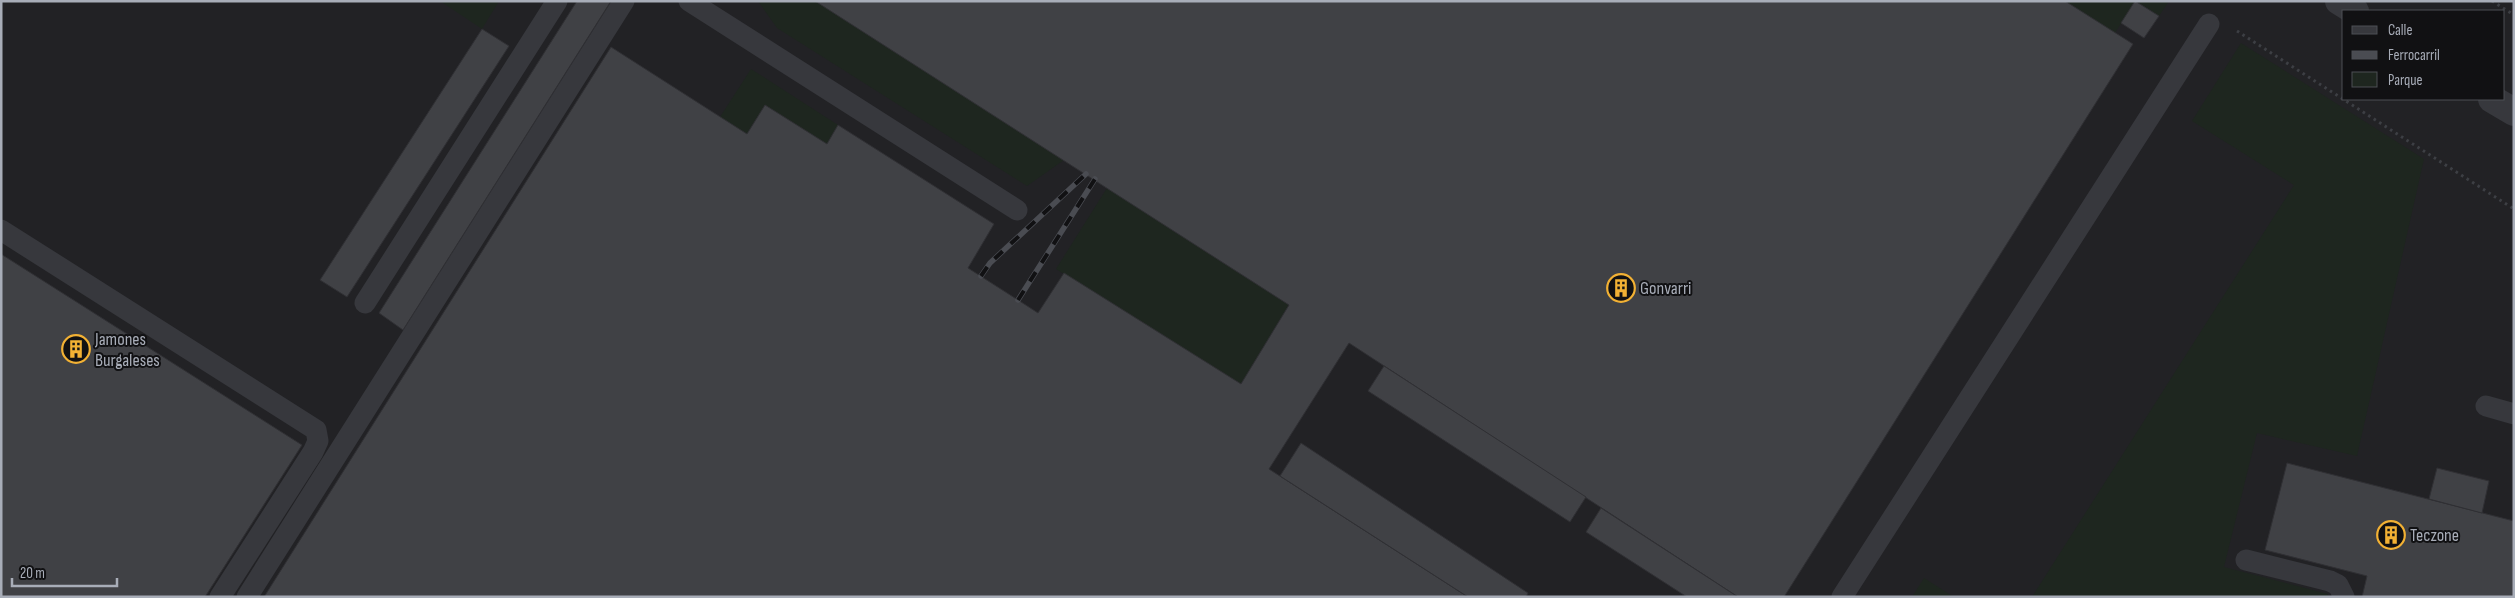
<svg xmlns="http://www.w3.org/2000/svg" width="2515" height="598" viewBox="0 0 2515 598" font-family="'Sofia Sans Condensed',sans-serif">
<rect width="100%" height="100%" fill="#161618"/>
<path fill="#222225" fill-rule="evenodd" d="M 1,1 L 2514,1 L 2514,597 L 1,597 ZM 2344,11 L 2504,11 L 2504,99 L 2344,99 Z"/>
<g fill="#1e261f">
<path d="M 440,1 L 499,1 L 482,29 Z"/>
<path d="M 758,1 L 815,1 L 1064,160 L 1027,186 L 777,28 Z"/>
<path d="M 2065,1 L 2135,1 L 2115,33 Z"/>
<path d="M 2136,1 L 2169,1 L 2159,16 Z"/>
<path d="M 2241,43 L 2424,159 L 2357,456 L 2257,433 L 2224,567 L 2328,594 L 2327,597 L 2032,597 L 2294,185 L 2192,121 Z"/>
<path d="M 751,69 L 838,125 L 827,144 L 765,105 L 747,134 L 720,117 Z"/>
<path d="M 1107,188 L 1289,305 L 1241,384 L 1056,269 Z"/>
<path d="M 1924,578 L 1954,597 L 1912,597 Z"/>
</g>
<g fill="#404145" stroke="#303034">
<path d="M 577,1 L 611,1 L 403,330 L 379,313 Z"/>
<path d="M 815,1 L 2065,1 L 2133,44 L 1784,597 L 1738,597 L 1349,343 L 1269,469 L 1468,597 L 264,597 L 611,47 L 747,134 L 765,105 L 827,144 L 838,125 L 994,224 L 968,268 L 1018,300 L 1038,313 L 1064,273 L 1241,384 L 1289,305 Z"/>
<path d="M 2135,1 L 2159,16 L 2144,38 L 2121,23 Z"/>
<path d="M 482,29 L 509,46 L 347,297 L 320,280 Z"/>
<path d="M 1,254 L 302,445 L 205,597 L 1,597 Z"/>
<path d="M 1384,366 L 1586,497 L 1570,522 L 1368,391 Z"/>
<path d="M 1301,443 L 1528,593 L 1526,597 L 1468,597 L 1280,476 Z"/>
<path d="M 2287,463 L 2514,521 L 2514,597 L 2362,597 L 2367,576 L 2265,550 Z"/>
<path d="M 2437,468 L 2489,481 L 2482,513 L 2429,499 Z"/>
<path d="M 1601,508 L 1738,597 L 1687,597 L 1586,532 Z"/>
</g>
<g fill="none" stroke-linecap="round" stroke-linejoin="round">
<g stroke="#3d3f44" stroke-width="3" stroke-dasharray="2.5 4" stroke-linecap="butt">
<path d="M 2492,1 L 2514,15"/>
<path d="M 2237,31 L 2514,209"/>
</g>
<g stroke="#37383d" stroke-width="21">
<path d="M 689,1 L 1017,210"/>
<path d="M 1,230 L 316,430 L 318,441 L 313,452 L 220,597"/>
<path d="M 365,303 L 557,1"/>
<path d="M 2486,406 L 2514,414"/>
<path d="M 2246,560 L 2330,581 L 2338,585 L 2344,597"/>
<path d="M 247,597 L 624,1"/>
<path d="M 1842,597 L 2209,24"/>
</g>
<g stroke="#37383d" stroke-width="28">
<path d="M 2339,1 L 2355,11"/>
<path d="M 2492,99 L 2514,112"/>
</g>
<defs>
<g id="rail">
<path d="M 981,276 L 990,263 L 1086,174"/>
<path d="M 1018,300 L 1095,179"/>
</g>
</defs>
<use href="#rail" stroke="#4a4c52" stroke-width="5.5"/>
<use href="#rail" stroke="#111113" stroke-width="4" stroke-dasharray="11" stroke-linecap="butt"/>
</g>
<defs>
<symbol id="building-ring" viewBox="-11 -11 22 22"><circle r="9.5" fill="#111113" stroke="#f2b134" stroke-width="1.5"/><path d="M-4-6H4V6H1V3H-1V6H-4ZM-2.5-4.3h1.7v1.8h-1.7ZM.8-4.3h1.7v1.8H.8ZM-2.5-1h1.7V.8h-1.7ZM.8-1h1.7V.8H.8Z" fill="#f2b134"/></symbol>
</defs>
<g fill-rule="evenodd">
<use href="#building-ring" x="1605" y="272" width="32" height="32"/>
<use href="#building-ring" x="60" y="333" width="32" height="32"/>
<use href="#building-ring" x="2375" y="519" width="32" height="32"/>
</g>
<g text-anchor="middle" stroke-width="4" stroke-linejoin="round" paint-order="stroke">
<g font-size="18" fill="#a8adb8" stroke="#111113" text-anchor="start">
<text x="1640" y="294">Gonvarri</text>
<text x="95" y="345">Jamones<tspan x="95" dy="21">Burgaleses</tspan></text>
<text x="2410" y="541">Teczone</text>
</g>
</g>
<rect width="2515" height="598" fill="none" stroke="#a8adb8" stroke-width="5"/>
<rect x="2342" y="10" width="162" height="90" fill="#111113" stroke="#4d4f55"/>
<rect x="2352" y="26" width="25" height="8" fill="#37383d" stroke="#4d4f55"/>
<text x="2388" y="35" font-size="15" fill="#a8adb8">Calle</text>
<rect x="2352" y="51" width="25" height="8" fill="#4a4c52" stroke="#4d4f55"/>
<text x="2388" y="60" font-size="15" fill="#a8adb8">Ferrocarril</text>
<rect x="2352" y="72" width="25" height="15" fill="#1e261f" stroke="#4d4f55"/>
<text x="2388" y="85" font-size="15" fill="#a8adb8">Parque</text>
<path d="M12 578v8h105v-8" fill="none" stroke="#a8adb8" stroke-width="2.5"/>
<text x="20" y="578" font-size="15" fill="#a8adb8" stroke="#111113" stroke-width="4" paint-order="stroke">20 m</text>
</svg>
